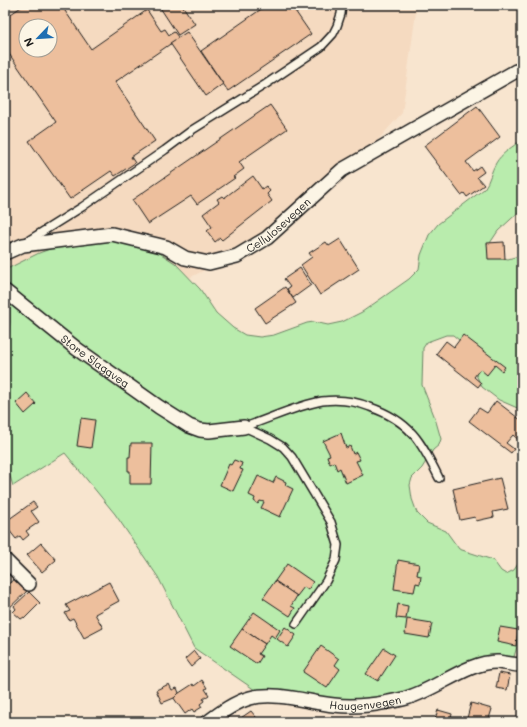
<svg xmlns="http://www.w3.org/2000/svg" width="527" height="727" viewBox="0 0 527 727" font-family="Mali,sans-serif">
<rect width="100%" height="100%" fill="#f8e5cf"/>
<filter id="ink" filterUnits="userSpaceOnUse"><feTurbulence type="fractalNoise" baseFrequency=".025" numOctaves="2"/><feDisplacementMap in="SourceGraphic" scale="8" xChannelSelector="R" yChannelSelector="G"/><feConvolveMatrix kernelMatrix="1 2 1 2 8 2 1 2 1" color-interpolation-filters="sRGB"/></filter>
<g filter="url(#ink)">
<path fill="#f5dac0" fill-rule="evenodd" d="M 5,5 L 417,5 L 402,113 L 336,187 L 247,249 L 189,278 L 175,263 L 72,241 L 39,253 L 5,270 ZM 26,26 L 50,26 L 50,50 L 26,50 Z"/>
<path fill="#b9ecad" stroke="#6a8464" d="M 522,140 L 522,209 L 498,231 L 490,243 L 494,256 L 508,259 L 522,255 L 522,410 L 499,400 L 482,387 L 459,340 L 453,335 L 446,335 L 427,342 L 423,348 L 422,385 L 435,418 L 441,439 L 439,445 L 433,450 L 422,468 L 412,478 L 410,485 L 412,499 L 417,513 L 427,523 L 446,531 L 459,549 L 493,560 L 501,571 L 506,574 L 514,570 L 522,558 L 522,630 L 513,660 L 488,661 L 403,703 L 268,699 L 194,648 L 158,577 L 115,514 L 65,453 L 13,486 L 5,459 L 5,366 L 10,322 L 10,293 L 5,270 L 39,253 L 72,241 L 93,237 L 144,243 L 175,263 L 200,289 L 216,313 L 233,328 L 245,335 L 260,337 L 274,335 L 307,323 L 314,322 L 328,325 L 342,322 L 362,312 L 409,279 L 419,269 L 421,255 L 429,235 L 438,224 L 484,189 C 490,181 491,171 496,163 C 501,154 513,146 522,140 Z"/>
<g fill="#edbf9d" stroke="#1c1c1c" fill-rule="evenodd">
<path d="M 24,5 L 61,5 L 91,49 L 147,10 L 161,31 L 165,29 L 169,35 L 174,32 L 179,38 L 115,82 L 155,141 L 131,157 L 135,163 L 115,176 L 111,171 L 70,199 L 29,141 L 56,122 L 5,48 L 5,18 ZM 26,26 L 50,26 L 50,50 L 26,50 Z"/>
<path d="M 160,5 L 182,5 L 195,24 L 178,35 L 159,6 Z"/>
<path d="M 267,5 L 291,5 L 311,34 L 228,91 L 201,51 Z"/>
<path d="M 187,32 L 223,84 L 206,96 L 170,43 Z"/>
<path d="M 270,105 L 287,129 L 239,162 L 244,169 L 233,177 L 235,178 L 197,204 L 191,196 L 148,224 L 132,200 Z"/>
<path d="M 477,106 L 500,137 L 466,162 L 473,171 L 480,166 L 484,172 L 477,177 L 484,185 L 467,197 L 464,193 L 461,195 L 424,146 Z"/>
<path d="M 253,176 L 262,189 L 266,186 L 270,191 L 267,194 L 272,201 L 222,240 L 220,238 L 215,242 L 207,231 L 212,227 L 203,214 L 219,202 L 217,199 L 222,196 L 224,198 Z"/>
<path d="M 340,239 L 359,269 L 320,295 L 301,265 L 312,257 L 309,253 L 326,242 L 329,246 Z"/>
<path d="M 504,242 L 505,259 L 488,259 L 487,243 Z"/>
<path d="M 300,268 L 311,285 L 293,298 L 287,289 L 290,287 L 284,279 Z"/>
<path d="M 285,287 L 296,303 L 265,323 L 255,308 Z"/>
<path d="M 463,335 L 505,367 L 502,371 L 495,365 L 487,375 L 480,369 L 474,377 L 481,383 L 478,387 L 436,354 L 446,341 L 454,347 Z"/>
<path d="M 27,393 L 36,404 L 25,414 L 16,403 Z"/>
<path d="M 496,401 L 522,421 L 522,438 L 520,441 L 513,435 L 506,443 L 514,449 L 511,453 L 469,421 L 479,408 L 487,413 Z"/>
<path d="M 81,418 L 95,420 L 91,448 L 77,446 Z"/>
<path d="M 341,433 L 346,448 L 350,446 L 353,454 L 356,452 L 360,460 L 356,461 L 363,475 L 346,483 L 340,468 L 337,470 L 334,462 L 330,464 L 327,456 L 330,455 L 323,441 Z"/>
<path d="M 131,443 L 152,443 L 151,484 L 130,484 L 130,471 L 128,471 L 128,457 L 130,457 Z"/>
<path d="M 234,460 L 242,463 L 240,469 L 243,470 L 233,491 L 220,485 L 229,464 L 231,465 Z"/>
<path d="M 258,476 L 273,483 L 276,477 L 286,482 L 285,485 L 293,489 L 280,517 L 261,508 L 264,502 L 260,501 L 258,504 L 254,501 L 255,498 L 249,495 Z"/>
<path d="M 500,478 L 508,509 L 493,512 L 494,517 L 476,521 L 475,517 L 460,520 L 453,489 Z"/>
<path d="M 33,502 L 37,507 L 31,511 L 39,522 L 26,531 L 29,535 L 23,540 L 20,536 L 16,539 L 5,525 L 5,522 Z"/>
<path d="M 41,543 L 56,560 L 42,572 L 27,555 Z"/>
<path d="M 398,560 L 419,564 L 417,575 L 421,576 L 420,584 L 416,583 L 414,592 L 394,589 Z"/>
<path d="M 287,564 L 313,582 L 308,590 L 304,587 L 297,596 L 275,581 Z"/>
<path d="M 15,578 L 27,591 L 7,610 L 5,608 L 5,587 Z"/>
<path d="M 275,581 L 297,596 L 291,606 L 295,608 L 290,616 L 263,598 Z"/>
<path d="M 109,582 L 119,601 L 95,614 L 103,628 L 84,638 L 73,618 L 69,620 L 65,613 L 70,611 L 66,605 Z"/>
<path d="M 29,592 L 40,603 L 25,618 L 24,617 L 21,619 L 13,612 L 16,609 L 14,606 Z"/>
<path d="M 398,604 L 408,606 L 406,619 L 396,618 Z"/>
<path d="M 254,612 L 280,630 L 275,638 L 271,635 L 265,644 L 242,629 Z"/>
<path d="M 407,619 L 432,623 L 429,638 L 405,634 Z"/>
<path d="M 285,627 L 296,635 L 288,647 L 277,639 Z"/>
<path d="M 500,627 L 518,630 L 516,646 L 497,642 Z"/>
<path d="M 242,629 L 265,644 L 258,654 L 262,656 L 257,664 L 230,646 Z"/>
<path d="M 321,646 L 339,659 L 335,665 L 340,669 L 327,688 L 303,672 Z"/>
<path d="M 384,648 L 395,655 L 378,681 L 366,674 Z"/>
<path d="M 194,651 L 200,659 L 191,667 L 185,659 Z"/>
<path d="M 499,673 L 510,675 L 507,690 L 496,688 Z"/>
<path d="M 202,680 L 207,688 L 205,689 L 209,695 L 203,699 L 204,701 L 200,704 L 202,707 L 194,712 L 192,709 L 185,714 L 173,697 L 193,684 L 194,686 Z"/>
<path d="M 169,684 L 172,690 L 177,688 L 179,693 L 174,698 L 162,703 L 156,690 Z"/>
<path d="M 471,703 L 492,709 L 488,722 L 466,722 Z"/>
<path d="M 438,710 L 452,714 L 450,722 L 434,722 Z"/>
<path d="M 251,711 L 260,722 L 235,722 Z"/>
</g>
<g fill="none" stroke-linecap="round" stroke-linejoin="round">
<defs>
<g id="service">
<path d="M 26,242 L 82,207 L 165,150 L 192,130 L 266,84 L 321,47 L 333,34 L 337,26 L 341,14 L 342,5"/>
<path d="M 244,427 L 270,439 L 283,447 L 292,457 L 331,522 L 338,545 L 336,560 L 326,581 L 296,624"/>
<path d="M 244,427 C 269,419 295,406 322,401 C 339,399 353,400 370,407 C 410,421 421,441 439,478"/>
</g>
<g id="minor">
<path id="s1" d="M 5,253 L 23,245 L 112,234 L 166,247 L 185,258 L 209,263 L 237,256 L 267,238 L 342,170 L 516,71"/>
<path id="s2" d="M 5,291 L 77,349 L 159,407 L 189,426 L 200,430 L 209,431 L 244,427"/>
<path d="M 5,560 L 29,584"/>
<path id="s3" d="M 208,722 C 220,713 235,702 250,698 C 275,691 308,702 334,705 C 357,708 380,704 403,699 C 434,692 467,661 498,662 C 506,663 514,665 522,665"/>
</g>
</defs>
<use href="#service" stroke="#1c1c1c" stroke-width="10"/>
<use href="#minor" stroke="#1c1c1c" stroke-width="16"/>
<use href="#service" stroke="#fcf5e5" stroke-width="7"/>
<use href="#minor" stroke="#fcf5e5" stroke-width="13"/>
</g>
</g>
<g text-anchor="middle" stroke-width="3" stroke-linejoin="round" paint-order="stroke">
<g font-size="11" fill="#1c1c1c" stroke="#fcf5e5">
<text dy="4" stroke="none"><textPath href="#s1" startOffset="292">Cellulosevegen</textPath></text>
<text dy="4" stroke="none"><textPath href="#s2" startOffset="114">Store Slaggveg</textPath></text>
<text dy="4" stroke="none"><textPath href="#s3" startOffset="165">Haugenvegen</textPath></text>
</g>
</g>
<rect width="527" height="727" fill="none" stroke="#fcf5e5" stroke-width="20"/>
<rect x="10" y="10" width="507" height="707" fill="none" stroke="#1c1c1c" stroke-width="1.5" filter="url(#ink)"/>
<g transform="translate(38 38) rotate(245)"><circle r="19" fill="#fcf5e5" stroke="#a29e95"/>
<path d="M0-3L7 15L0 10L-7 15Z" fill="#1f6fb2"/>
<text y="-6" font-size="11" font-weight="bold" text-anchor="middle" fill="#1c1c1c">N</text>
</g>
</svg>
